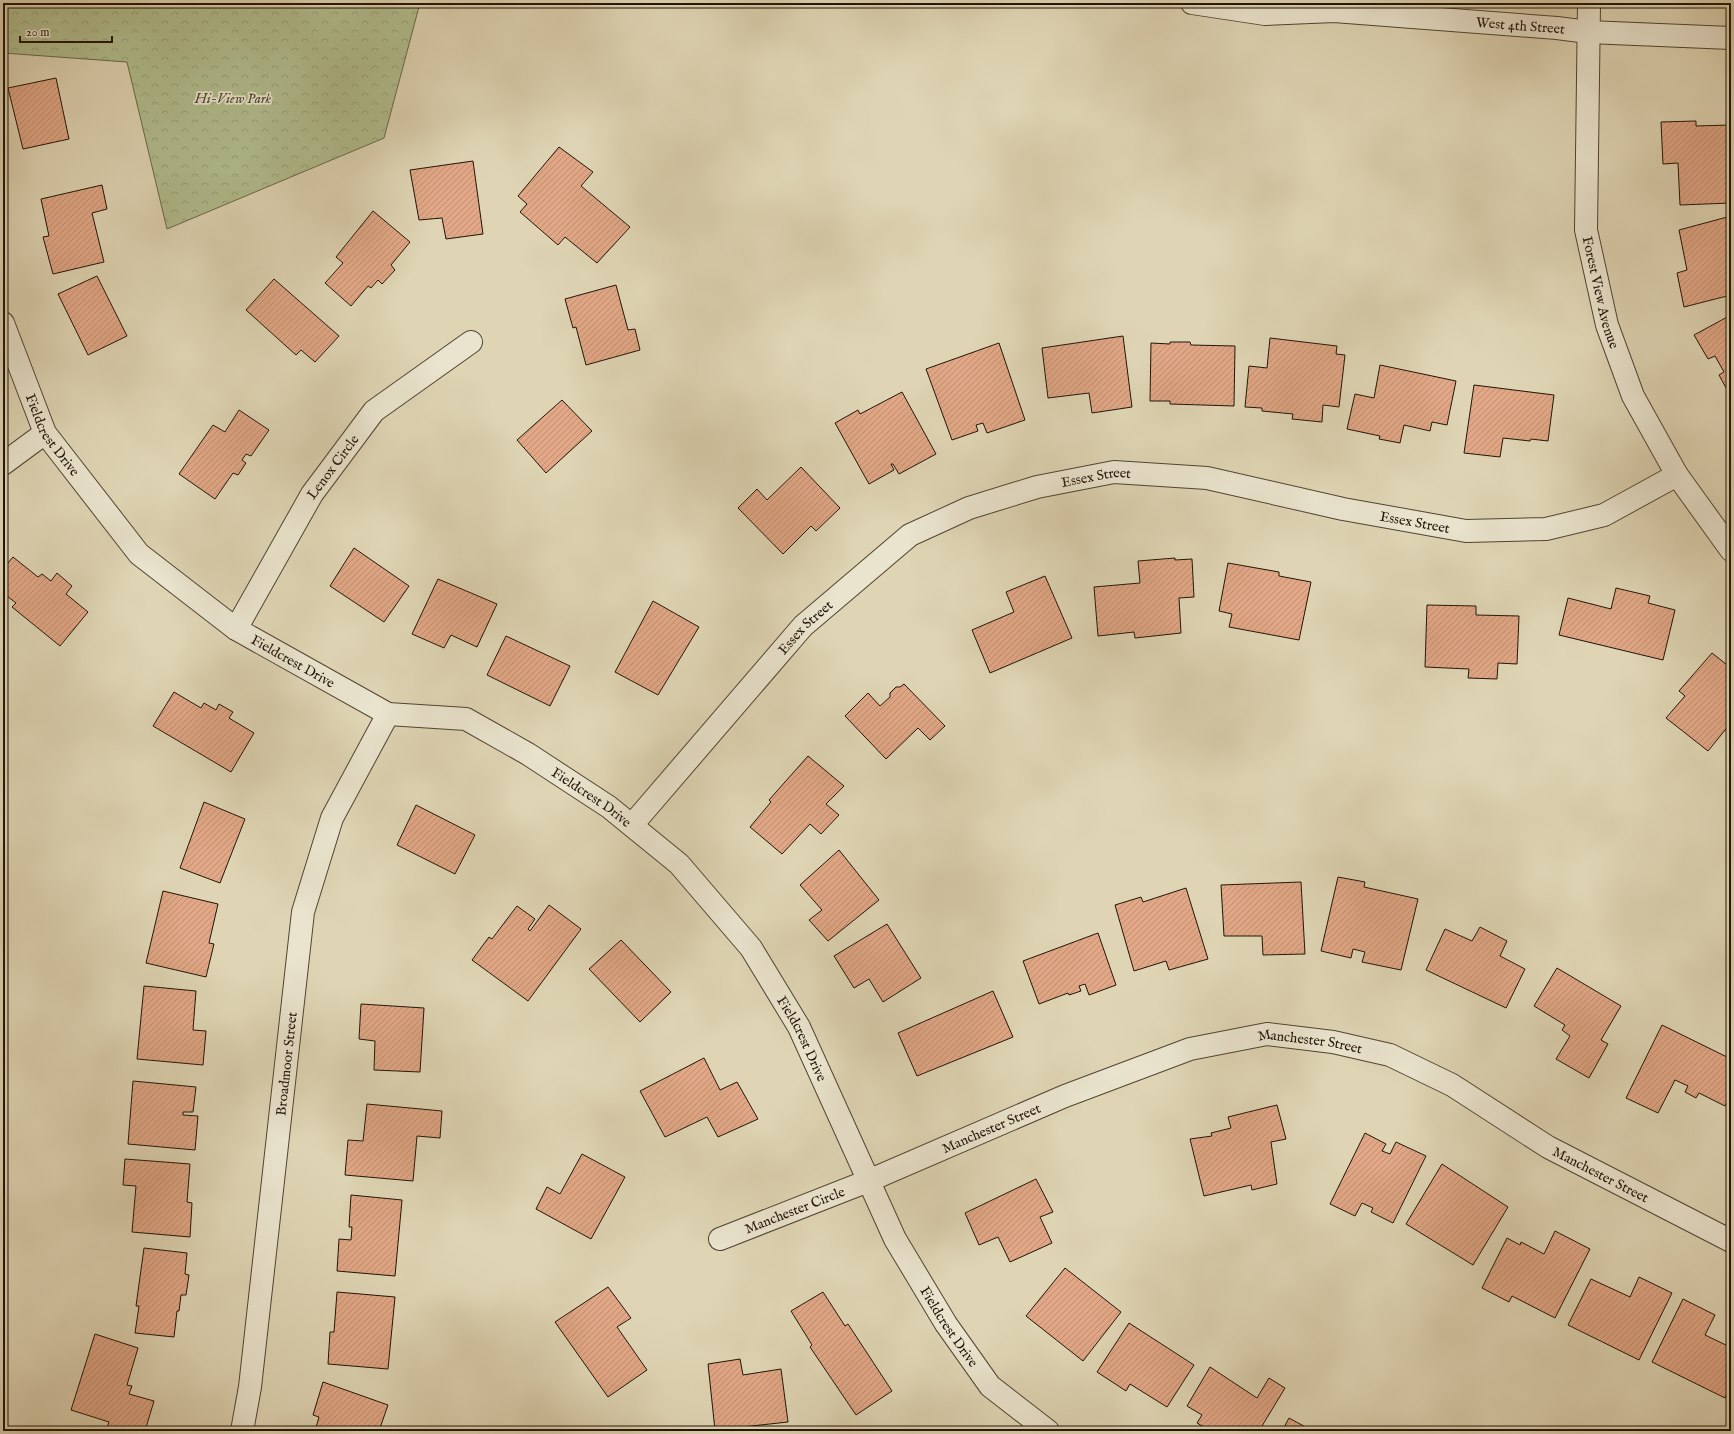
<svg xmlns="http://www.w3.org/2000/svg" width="1734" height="1434" viewBox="0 0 1734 1434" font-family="'IM FELL English',serif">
<defs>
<pattern id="forest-crowns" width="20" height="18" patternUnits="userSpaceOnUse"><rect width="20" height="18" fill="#b1bd8e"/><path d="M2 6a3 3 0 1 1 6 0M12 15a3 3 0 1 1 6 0" fill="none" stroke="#98a279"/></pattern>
<pattern id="building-hatch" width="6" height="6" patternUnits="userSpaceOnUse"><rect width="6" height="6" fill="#e1a786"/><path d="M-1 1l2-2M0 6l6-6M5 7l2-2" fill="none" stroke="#c18f72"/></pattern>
</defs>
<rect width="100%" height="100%" fill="#dfd5b4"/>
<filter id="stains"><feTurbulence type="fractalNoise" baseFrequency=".005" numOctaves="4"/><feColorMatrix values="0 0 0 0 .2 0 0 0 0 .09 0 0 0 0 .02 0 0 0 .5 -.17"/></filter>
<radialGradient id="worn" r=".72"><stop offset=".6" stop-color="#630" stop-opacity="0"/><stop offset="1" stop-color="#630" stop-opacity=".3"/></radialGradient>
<path fill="url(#forest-crowns)" stroke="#69684a" d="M 3,3 L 420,3 L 384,138 L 167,229 L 127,62 L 3,53 Z"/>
<g fill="url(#building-hatch)" stroke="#211407">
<path d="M 56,78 L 69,139 L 23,149 L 8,88 Z"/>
<path d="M 1696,121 L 1696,126 L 1731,125 L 1731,203 L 1680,205 L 1678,163 L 1663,164 L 1661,122 Z"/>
<path d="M 559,147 L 593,172 L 581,186 L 630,227 L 597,263 L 565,237 L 558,245 L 520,212 L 527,204 L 518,196 Z"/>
<path d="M 473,161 L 483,234 L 446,239 L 442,218 L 419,220 L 410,170 Z"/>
<path d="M 102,185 L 107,209 L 92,213 L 104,262 L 53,274 L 43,237 L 49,236 L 41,199 Z"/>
<path d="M 373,211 L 410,242 L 391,265 L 395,270 L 382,284 L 378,280 L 371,288 L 368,286 L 351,306 L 325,283 L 343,263 L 336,257 Z"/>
<path d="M 1731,216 L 1731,295 L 1684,307 L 1677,273 L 1687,270 L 1679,230 Z"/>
<path d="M 97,276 L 127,336 L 88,355 L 58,294 Z"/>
<path d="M 274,279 L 339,336 L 315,362 L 301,350 L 296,355 L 246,310 Z"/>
<path d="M 616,285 L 628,330 L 635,329 L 640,350 L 586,365 L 576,327 L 573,328 L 565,299 Z"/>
<path d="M 1731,315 L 1731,397 L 1719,375 L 1724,372 L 1715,356 L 1708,359 L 1694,335 Z"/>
<path d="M 1123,336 L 1132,407 L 1092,413 L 1089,393 L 1048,398 L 1042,348 Z"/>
<path d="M 1270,338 L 1337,346 L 1336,354 L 1345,355 L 1339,407 L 1323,405 L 1322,422 L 1292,419 L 1293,414 L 1262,411 L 1262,408 L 1245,407 L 1249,366 L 1267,368 Z"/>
<path d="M 1170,342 L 1190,342 L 1191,345 L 1235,346 L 1234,406 L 1170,404 L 1170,401 L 1150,401 L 1151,343 L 1170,344 Z"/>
<path d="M 999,343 L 1025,420 L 987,433 L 983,423 L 976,425 L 978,431 L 952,440 L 926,369 Z"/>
<path d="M 1380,365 L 1456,381 L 1447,425 L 1432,422 L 1430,431 L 1404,425 L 1400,443 L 1379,439 L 1380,436 L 1347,429 L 1355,394 L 1374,398 Z"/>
<path d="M 1474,385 L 1554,395 L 1548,441 L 1531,439 L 1530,441 L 1503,438 L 1500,457 L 1464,453 Z"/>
<path d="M 902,392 L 936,454 L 899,474 L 893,464 L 891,464 L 894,470 L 869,484 L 835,423 L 858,410 L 860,414 Z"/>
<path d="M 562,400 L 592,431 L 546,473 L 517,440 Z"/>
<path d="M 239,410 L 269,430 L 251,456 L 246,454 L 242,460 L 246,463 L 238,475 L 233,473 L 215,499 L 179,474 L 213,425 L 225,432 Z"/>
<path d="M 801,467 L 840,508 L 816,531 L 811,526 L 783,554 L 738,508 L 757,489 L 767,500 Z"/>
<path d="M 354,548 L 409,586 L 384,622 L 330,586 Z"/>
<path d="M 13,557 L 38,577 L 42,574 L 51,581 L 57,573 L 72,586 L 66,594 L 88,612 L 60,646 L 12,607 L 16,603 L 3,593 L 3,569 Z"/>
<path d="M 1175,558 L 1175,560 L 1192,559 L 1194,597 L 1179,598 L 1181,633 L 1135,638 L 1134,632 L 1098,636 L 1094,587 L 1140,583 L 1138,561 Z"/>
<path d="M 1228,563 L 1279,572 L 1279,576 L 1311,582 L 1299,640 L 1229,627 L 1232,614 L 1219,611 Z"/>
<path d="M 1045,576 L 1072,638 L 990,673 L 972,630 L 1014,612 L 1006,592 Z"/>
<path d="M 438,579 L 497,604 L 477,647 L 451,635 L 444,648 L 412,634 Z"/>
<path d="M 1616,588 L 1650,596 L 1648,603 L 1675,610 L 1663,660 L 1559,635 L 1568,598 L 1611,609 Z"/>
<path d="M 653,601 L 699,627 L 658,695 L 615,672 Z"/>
<path d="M 1427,605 L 1476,606 L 1476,615 L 1519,616 L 1517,664 L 1498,663 L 1497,679 L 1468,678 L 1469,669 L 1425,667 Z"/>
<path d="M 506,636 L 570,666 L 550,706 L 487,675 Z"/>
<path d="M 1712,653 L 1731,668 L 1731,725 L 1730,724 L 1708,751 L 1666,718 L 1685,696 L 1679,691 Z"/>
<path d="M 3,656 L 7,657 L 3,689 Z"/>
<path d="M 904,684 L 945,726 L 930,740 L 918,728 L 886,759 L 845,716 L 868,693 L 880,706 L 890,697 L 890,693 L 896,687 L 900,687 Z"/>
<path d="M 174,692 L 201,708 L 204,703 L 216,710 L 219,704 L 233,712 L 229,718 L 254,733 L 231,772 L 153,726 Z"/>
<path d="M 808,756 L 844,786 L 826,804 L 839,815 L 821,834 L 810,824 L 782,854 L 750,827 L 771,802 L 769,800 Z"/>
<path d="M 204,802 L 245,819 L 220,883 L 180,868 Z"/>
<path d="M 416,805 L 475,835 L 455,874 L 397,845 Z"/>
<path d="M 839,850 L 879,900 L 828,941 L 809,920 L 822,910 L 800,885 Z"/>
<path d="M 1338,877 L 1365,882 L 1364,887 L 1418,899 L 1401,970 L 1362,962 L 1365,952 L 1353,949 L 1351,958 L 1321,951 Z"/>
<path d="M 1301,882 L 1305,954 L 1263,955 L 1262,936 L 1224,936 L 1221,885 Z"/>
<path d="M 1186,888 L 1208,959 L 1169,970 L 1166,961 L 1134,971 L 1115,905 L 1141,897 L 1143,902 Z"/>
<path d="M 163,891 L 218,904 L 209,943 L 214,944 L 206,977 L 146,963 Z"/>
<path d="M 549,905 L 581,929 L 528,1001 L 472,960 L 489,937 L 492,939 L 517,906 L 535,919 L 528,929 L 530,931 Z"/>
<path d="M 887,924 L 921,978 L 883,1002 L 869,979 L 854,988 L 834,956 Z"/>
<path d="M 1480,927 L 1507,941 L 1500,956 L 1525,969 L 1506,1008 L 1426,970 L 1445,929 L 1472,941 Z"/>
<path d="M 1098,933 L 1116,985 L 1089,995 L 1085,984 L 1079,986 L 1081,991 L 1069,995 L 1068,993 L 1039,1004 L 1023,961 Z"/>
<path d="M 621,940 L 671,992 L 640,1022 L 589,969 Z"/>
<path d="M 1557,968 L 1621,1006 L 1601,1040 L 1608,1044 L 1589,1078 L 1556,1059 L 1570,1036 L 1562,1030 L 1565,1025 L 1534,1006 Z"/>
<path d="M 144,986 L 196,991 L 193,1030 L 206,1031 L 203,1065 L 137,1059 Z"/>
<path d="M 993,991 L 1013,1037 L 917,1076 L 898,1033 Z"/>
<path d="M 361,1004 L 424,1008 L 420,1072 L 374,1070 L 375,1041 L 359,1039 Z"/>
<path d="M 1662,1025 L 1731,1059 L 1731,1094 L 1725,1106 L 1699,1093 L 1696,1098 L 1685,1092 L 1688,1086 L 1675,1080 L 1658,1113 L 1626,1098 Z"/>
<path d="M 704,1058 L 720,1090 L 737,1082 L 758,1119 L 718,1137 L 707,1117 L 665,1137 L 640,1091 Z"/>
<path d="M 133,1081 L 196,1087 L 193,1112 L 183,1112 L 183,1115 L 198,1116 L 195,1150 L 128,1144 Z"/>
<path d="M 367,1104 L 442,1111 L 440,1138 L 417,1136 L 413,1181 L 345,1175 L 348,1140 L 363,1141 Z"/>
<path d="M 1277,1105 L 1286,1139 L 1271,1142 L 1277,1184 L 1252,1190 L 1251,1185 L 1204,1196 L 1190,1139 L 1212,1136 L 1211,1133 L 1231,1128 L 1228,1117 Z"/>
<path d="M 1365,1133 L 1386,1144 L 1382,1151 L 1390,1154 L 1396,1142 L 1426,1156 L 1393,1223 L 1371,1212 L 1373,1208 L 1362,1203 L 1355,1216 L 1330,1204 Z"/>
<path d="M 582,1154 L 625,1177 L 591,1239 L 536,1209 L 547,1187 L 560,1194 Z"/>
<path d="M 125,1159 L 190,1164 L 187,1202 L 192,1203 L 190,1237 L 132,1232 L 136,1186 L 123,1185 Z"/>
<path d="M 1442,1164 L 1508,1207 L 1473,1265 L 1406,1224 Z"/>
<path d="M 1036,1179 L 1053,1212 L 1040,1217 L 1052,1243 L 1010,1262 L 998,1237 L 979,1245 L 965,1213 Z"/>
<path d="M 351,1195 L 402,1200 L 395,1276 L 337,1271 L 339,1239 L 351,1240 L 352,1227 L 349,1227 Z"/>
<path d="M 1555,1231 L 1590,1249 L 1555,1318 L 1512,1296 L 1509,1302 L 1482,1288 L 1507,1238 L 1520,1245 L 1521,1242 L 1544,1254 Z"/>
<path d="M 144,1248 L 187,1253 L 185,1274 L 189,1275 L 186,1295 L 181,1295 L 179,1311 L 177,1311 L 174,1337 L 135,1333 L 139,1306 L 136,1306 Z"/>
<path d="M 1065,1268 L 1121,1312 L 1083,1361 L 1026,1316 Z"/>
<path d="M 1639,1277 L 1672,1293 L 1639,1360 L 1568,1325 L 1591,1279 L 1630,1297 Z"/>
<path d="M 608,1287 L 631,1318 L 617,1327 L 647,1370 L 608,1397 L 555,1322 Z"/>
<path d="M 337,1292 L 395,1297 L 388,1369 L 328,1364 L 330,1332 L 334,1332 Z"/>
<path d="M 823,1292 L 845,1326 L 848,1324 L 892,1391 L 856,1415 L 810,1347 L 812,1345 L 791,1311 Z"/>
<path d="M 1683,1299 L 1715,1315 L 1705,1335 L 1730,1347 L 1728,1348 L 1731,1350 L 1731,1385 L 1725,1398 L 1652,1362 Z"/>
<path d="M 1129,1323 L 1194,1365 L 1167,1407 L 1130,1384 L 1126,1391 L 1097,1372 Z"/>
<path d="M 95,1334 L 138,1348 L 127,1385 L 132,1386 L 129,1394 L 154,1401 L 145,1431 L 118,1431 L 107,1428 L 109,1422 L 71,1410 Z"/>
<path d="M 740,1359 L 743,1375 L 781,1369 L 788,1422 L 715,1430 L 708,1364 Z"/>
<path d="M 1210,1367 L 1257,1398 L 1269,1378 L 1285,1388 L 1259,1431 L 1211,1431 L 1197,1423 L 1202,1415 L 1187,1406 Z"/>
<path d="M 323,1382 L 388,1405 L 379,1431 L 315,1431 L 319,1417 L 313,1415 Z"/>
<path d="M 1289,1418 L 1313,1431 L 1282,1431 Z"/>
</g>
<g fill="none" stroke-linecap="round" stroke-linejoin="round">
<defs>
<g id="minor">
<path id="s1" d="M 1192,3 L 1265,14 L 1334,11 L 1557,28 L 1588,32 L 1731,38"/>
<path id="s2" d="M 1589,3 L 1586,230 L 1607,325 L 1633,396 L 1677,475 L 1731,550"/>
<path id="s3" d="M 3,323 L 45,433 L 139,554 L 236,629 L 388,714 L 466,719 L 528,754 L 609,807 L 679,864 L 751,948 L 799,1027 L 895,1239 L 946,1324 L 990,1386 L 1048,1431"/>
<path d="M 3,464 L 45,433"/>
<path id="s4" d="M 236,629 L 312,494 L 374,411 L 471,342"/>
<path id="s5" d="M 632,825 L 803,626 L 910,535 L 969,508 L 1037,487 L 1114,472 L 1207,478 L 1343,509 L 1466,531 L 1546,529 L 1604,515 L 1677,475"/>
<path id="s6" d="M 720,1239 L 868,1181 L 1065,1096 L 1190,1049 L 1267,1034 L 1333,1042 L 1390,1055 L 1452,1085 L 1548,1147 L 1731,1241"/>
<path id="s7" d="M 242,1431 L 250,1387 L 303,912 L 332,818 L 388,714"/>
</g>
</defs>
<use href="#minor" stroke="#504432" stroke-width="24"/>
<use href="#minor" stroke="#eae4ce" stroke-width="22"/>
</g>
<g text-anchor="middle" stroke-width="3.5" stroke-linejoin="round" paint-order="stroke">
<g font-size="14" fill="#211407" stroke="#eae4ce">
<text dy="5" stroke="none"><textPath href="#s1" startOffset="330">West 4th Street</textPath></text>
<text dy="5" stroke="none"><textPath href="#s2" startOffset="291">Forest View Avenue</textPath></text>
<text dy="5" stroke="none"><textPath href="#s3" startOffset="123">Fieldcrest Drive</textPath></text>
<text dy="5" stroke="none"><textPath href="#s4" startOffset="189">Lenox Circle</textPath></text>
<text dy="5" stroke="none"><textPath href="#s5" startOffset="599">Essex Street</textPath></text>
<text dy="5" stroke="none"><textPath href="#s5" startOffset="923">Essex Street</textPath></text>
<text dy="5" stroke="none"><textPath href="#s5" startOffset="263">Essex Street</textPath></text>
<text dy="5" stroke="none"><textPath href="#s3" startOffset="459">Fieldcrest Drive</textPath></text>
<text dy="5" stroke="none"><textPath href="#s3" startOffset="794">Fieldcrest Drive</textPath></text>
<text dy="5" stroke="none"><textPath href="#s3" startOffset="1119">Fieldcrest Drive</textPath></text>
<text dy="5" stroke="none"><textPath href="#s6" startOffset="629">Manchester Street</textPath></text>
<text dy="5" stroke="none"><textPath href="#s7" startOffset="370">Broadmoor Street</textPath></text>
<text dy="5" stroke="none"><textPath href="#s6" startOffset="293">Manchester Street</textPath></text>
<text dy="5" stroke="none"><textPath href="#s6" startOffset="953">Manchester Street</textPath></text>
<text dy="5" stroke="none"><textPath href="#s6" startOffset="80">Manchester Circle</textPath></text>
<text dy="5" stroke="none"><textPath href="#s3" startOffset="1443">Fieldcrest Drive</textPath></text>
</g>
<g font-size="14" font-style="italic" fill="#4c4730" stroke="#eae4ce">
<text x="233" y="103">Hi-View Park</text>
</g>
</g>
<rect width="1734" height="1434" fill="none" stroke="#dfd5b4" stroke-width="16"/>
<rect x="4" y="4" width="1726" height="1426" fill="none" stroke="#211407" stroke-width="2"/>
<rect x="8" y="8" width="1718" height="1418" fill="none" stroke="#211407"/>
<path d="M20 36v6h92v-6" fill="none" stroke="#211407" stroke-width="2"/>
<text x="26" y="36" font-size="12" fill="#211407" stroke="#eae4ce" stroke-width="3" paint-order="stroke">20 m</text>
<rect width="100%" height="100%" filter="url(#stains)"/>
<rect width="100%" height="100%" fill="url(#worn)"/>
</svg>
